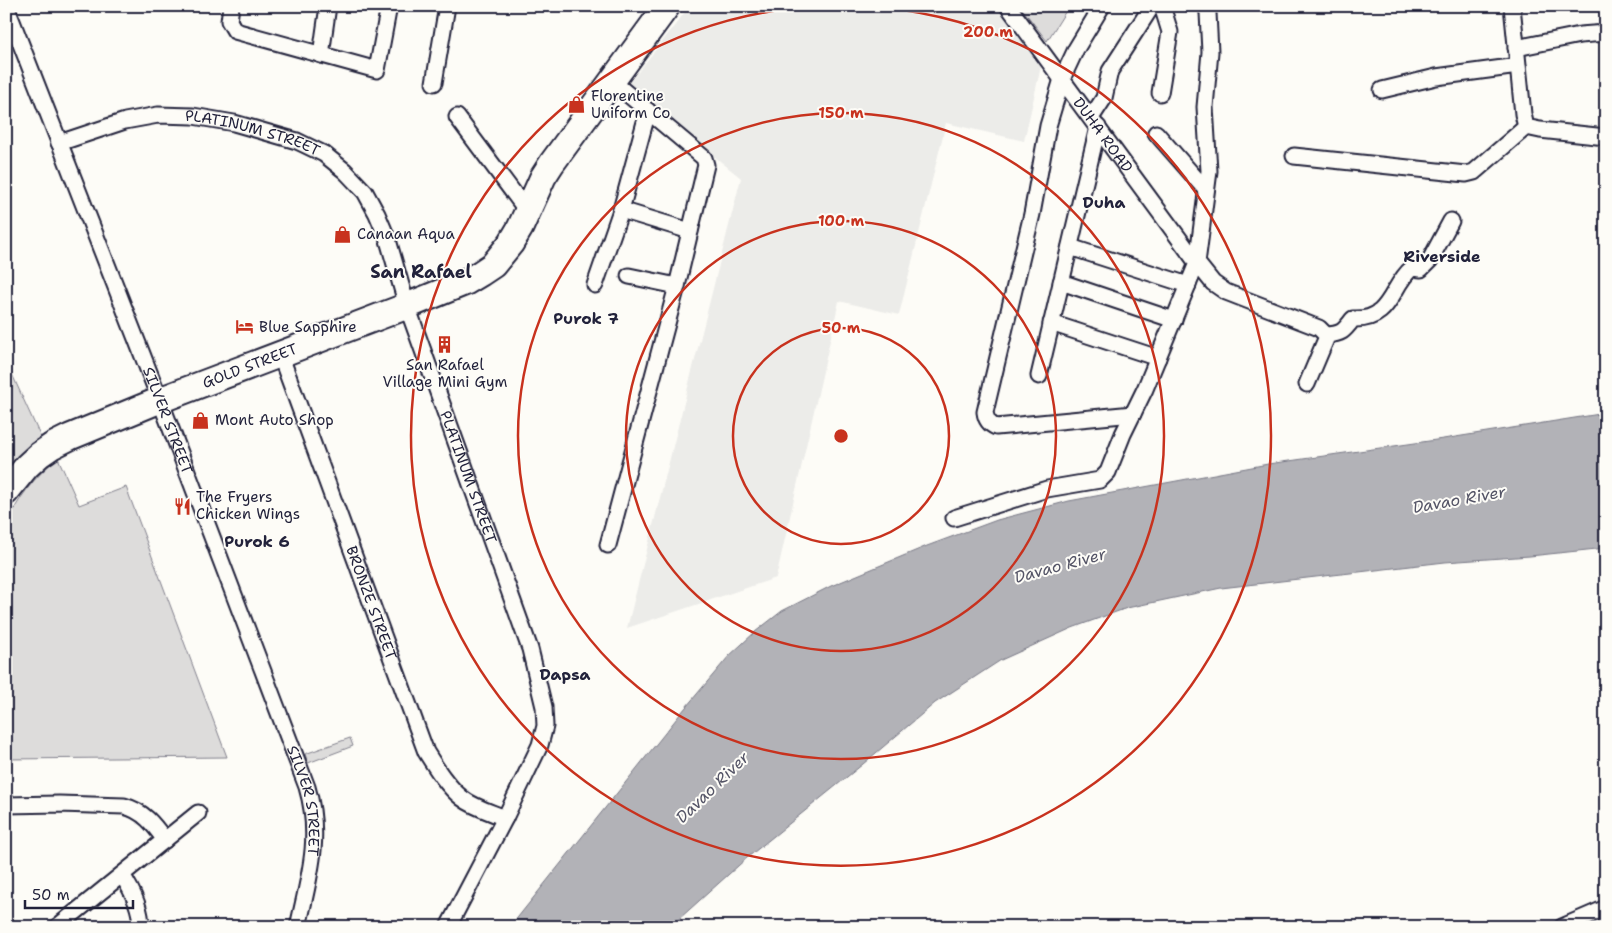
<svg xmlns="http://www.w3.org/2000/svg" width="1612" height="933" viewBox="0 0 1612 933" font-family="'Shantell Sans',sans-serif">
<rect width="100%" height="100%" fill="#fdfcf7"/>
<filter id="ink" filterUnits="userSpaceOnUse"><feTurbulence type="fractalNoise" baseFrequency=".02" numOctaves="2"/><feDisplacementMap in="SourceGraphic" scale="10" xChannelSelector="R" yChannelSelector="G"/><feConvolveMatrix kernelMatrix="1 2 1 2 8 2 1 2 1" color-interpolation-filters="sRGB"/></filter>
<g filter="url(#ink)">
<path fill="#ecece9" d="M 690,6 L 1000,6 L 1042,62 L 1024,141 L 946,123 L 899,315 L 839,301 L 776,578 L 627,628 L 741,178 L 627,86 Z"/>
<g fill="#dddcdb" stroke="#807f8b">
<path d="M 1020,6 L 1069,6 L 1047,41 Z"/>
<path d="M 6,361 L 42,440 L 6,474 Z"/>
<path d="M 58,458 L 79,505 L 126,487 L 227,757 L 6,759 L 6,526 C 17,499 35,476 58,458 Z"/>
<path d="M 350,738 L 353,746 L 308,763 L 305,754 Z"/>
</g>
<path fill="#b2b2b7" stroke="#787885" d="M 1606,413 L 1606,548 L 1530,556 L 1445,562 L 1221,588 L 1127,608 L 1072,628 L 1001,660 L 935,703 L 863,764 L 748,857 L 670,927 L 510,927 L 681,713 L 729,656 L 755,632 L 782,611 L 831,586 L 927,546 L 997,520 L 1069,501 L 1268,464 L 1443,439 Z"/>
<g fill="none" stroke-linecap="round" stroke-linejoin="round">
<defs>
<g id="street">
<path id="s1" d="M 6,6 L 160,400 L 307,787 C 322,838 309,877 298,927"/>
<path d="M 231,6 L 229,21 L 235,31 L 377,70 L 389,6"/>
<path id="s2" d="M 1008,6 L 1197,263 L 1213,283 L 1226,292 L 1319,328 L 1326,335 L 1326,339 L 1307,384"/>
<path d="M 1102,6 L 1076,49 L 1062,79 L 1048,126 L 1032,214 L 985,412 C 986,420 989,424 996,427 L 1133,414"/>
<path d="M 1512,6 L 1523,114 L 1526,127 L 1540,130 L 1606,137"/>
<path d="M 1516,48 L 1580,35 L 1606,33"/>
<path d="M 321,55 L 328,6"/>
<path d="M 434,83 L 447,6"/>
<path d="M 1382,90 L 1436,77 L 1518,66"/>
<path d="M 1160,93 L 1170,32 L 1162,6"/>
<path d="M 457,117 L 527,211"/>
<path d="M 1091,118 L 1104,98 L 1110,71 L 1152,6"/>
<path d="M 1156,133 L 1206,190"/>
<path id="s3" d="M 59,143 L 125,121 L 158,115 L 193,116 L 234,123 L 297,141 L 324,154 L 345,171 L 365,192 L 377,214 L 388,240 L 407,306 L 530,649 L 544,707 L 545,726 L 540,745 L 505,818 L 448,927"/>
<path d="M 1294,156 L 1466,174 L 1474,172 L 1526,127"/>
<path d="M 621,210 L 690,231"/>
<path d="M 1070,247 L 1188,285"/>
<path d="M 629,276 L 677,286"/>
<path d="M 1061,282 L 1174,320"/>
<path d="M 595,285 L 621,210 L 648,111"/>
<path d="M 1051,323 L 1158,358"/>
<path d="M 1326,335 C 1342,334 1344,331 1353,319 C 1392,321 1390,286 1412,268 L 1421,269 L 1430,260 L 1451,221"/>
<path id="s4" d="M 280,354 L 426,752 C 436,768 447,786 462,798 C 475,808 491,812 505,818"/>
<path d="M 1039,376 L 1098,127"/>
<path d="M 954,518 L 1047,489 L 1100,480 L 1108,472 L 1123,434 L 1145,389 L 1197,263 L 1209,171 L 1205,107 L 1210,52 L 1208,13 L 1206,6"/>
<path d="M 608,545 L 677,286 L 706,165 L 704,158 L 612,81"/>
<path d="M 6,805 L 59,804 L 124,806 C 144,811 154,825 165,840"/>
<path d="M 122,875 C 132,890 141,908 141,927"/>
<path d="M 57,927 L 198,813"/>
<path d="M 1562,927 L 1606,908"/>
</g>
<g id="primary">
<path id="s5" d="M 6,492 L 27,466 L 39,455 L 52,446 L 70,437 L 160,400 L 407,306 L 466,282 L 481,273 L 493,265 L 511,243 L 520,228 L 543,177 L 552,163 L 667,6"/>
</g>
</defs>
<use href="#street" stroke="#22223b" stroke-width="19"/>
<use href="#primary" stroke="#22223b" stroke-width="29"/>
<use href="#street" stroke="#fdfcf7" stroke-width="15"/>
<use href="#primary" stroke="#fdfcf7" stroke-width="25"/>
</g>
</g>
<g fill="none" stroke="#c8321e" stroke-width="2.5">
<circle cx="841" cy="436" r="108"/>
<circle cx="841" cy="436" r="215"/>
<circle cx="841" cy="436" r="323"/>
<path d="M856 6A430 430 0 1 1 826 6"/>
</g>
<defs>
<symbol id="shop-bare" viewBox="-9 -9 18 18"><path d="M-5-2.5h2.3a2.7 3.5 0 0 1 5.4 0H5L5.5 6h-11ZM-1.5-2.5h3a1.5 2.3 0 0 0-3 0Z" fill="#c8321e" stroke="#fdfcf7" stroke-width="2.5" paint-order="stroke"/></symbol>
<symbol id="hotel-bare" viewBox="-9 -9 18 18"><path d="M-6-4.5h1.5V1H6V5H4.5V3h-9V5H-6ZM-4 0a1.8 1.8 0 1 1 3.6 0ZM.5 0V-2.5h3Q6-2.5 6 0Z" fill="#c8321e" stroke="#fdfcf7" stroke-width="2.5" paint-order="stroke"/></symbol>
<symbol id="building-bare" viewBox="-9 -9 18 18"><path d="M-4-6H4V6H1V3H-1V6H-4ZM-2.5-4.3h1.7v1.8h-1.7ZM.8-4.3h1.7v1.8H.8ZM-2.5-1h1.7V.8h-1.7ZM.8-1h1.7V.8H.8Z" fill="#c8321e" stroke="#fdfcf7" stroke-width="2.5" paint-order="stroke"/></symbol>
<symbol id="restaurant-bare" viewBox="-9 -9 18 18"><path d="M-5-6h1v4h1v-4h1v4h1v-4h1v5L-1.5 .5V6h-2V.5L-5-1ZM5-6V6H3V1.5H1.5Q1.5-4 5-6Z" fill="#c8321e" stroke="#fdfcf7" stroke-width="2.5" paint-order="stroke"/></symbol>
</defs>
<g fill-rule="evenodd">
<use href="#shop-bare" x="564" y="92" width="25" height="25"/>
<use href="#shop-bare" x="330" y="222" width="25" height="25"/>
<use href="#hotel-bare" x="232" y="314" width="25" height="25"/>
<use href="#building-bare" x="432" y="332" width="25" height="25"/>
<use href="#shop-bare" x="188" y="408" width="25" height="25"/>
<use href="#restaurant-bare" x="170" y="494" width="25" height="25"/>
</g>
<g text-anchor="middle" stroke-width="4" stroke-linejoin="round" paint-order="stroke">
<g font-size="15" fill="#22223b" stroke="#fdfcf7" text-anchor="start">
<text x="591" y="101">Florentine<tspan x="591" dy="17">Uniform Co</tspan></text>
<text x="357" y="239">Canaan Aqua</text>
<text x="259" y="332">Blue Sapphire</text>
<text x="445" y="370" text-anchor="middle">San Rafael<tspan x="445" dy="17">Village Mini Gym</tspan></text>
<text x="215" y="425">Mont Auto Shop</text>
<text x="196" y="502">The Fryers<tspan x="196" dy="17">Chicken Wings</tspan></text>
</g>
<g font-size="15" fill="#22223b" stroke="#fdfcf7">
<text dy="5" stroke="none"><textPath href="#s2" startOffset="160">DUHA ROAD</textPath></text>
<text dy="5" stroke="none"><textPath href="#s3" startOffset="200">PLATINUM STREET</textPath></text>
<text dy="5" stroke="none"><textPath href="#s5" startOffset="279">GOLD STREET</textPath></text>
<text dy="5" stroke="none"><textPath href="#s1" startOffset="445">SILVER STREET</textPath></text>
<text dy="5" stroke="none"><textPath href="#s3" startOffset="635">PLATINUM STREET</textPath></text>
<text dy="5" stroke="none"><textPath href="#s4" startOffset="265">BRONZE STREET</textPath></text>
<text dy="5" stroke="none"><textPath href="#s1" startOffset="850">SILVER STREET</textPath></text>
</g>
<g font-size="16" font-weight="bold" fill="#22223b" stroke="#fdfcf7">
<text x="1104" y="208">Duha</text>
<text x="1442" y="262">Riverside</text>
<text x="586" y="324">Purok 7</text>
<text x="257" y="547">Purok 6</text>
<text x="565" y="680">Dapsa</text>
</g>
<g font-size="16" font-style="italic" fill="#545466" stroke="#fdfcf7">
<text transform="translate(1459 499) rotate(-10)" y="6">Davao River</text>
<text transform="translate(1060 565) rotate(-15)" y="6">Davao River</text>
<text transform="translate(712 787) rotate(-44)" y="6">Davao River</text>
</g>
<g font-size="18" font-weight="bold" fill="#22223b" stroke="#fdfcf7">
<text x="421" y="278">San Rafael</text>
</g>
</g>
<circle cx="841" cy="436" r="8" fill="#c8321e" stroke="#fdfcf7" stroke-width="2.5"/>
<g font-size="15" text-anchor="middle" font-weight="bold" fill="#c8321e" stroke="#fdfcf7" stroke-width="4" stroke-linejoin="round" paint-order="stroke">
<text x="988" y="37">200 m</text>
<text x="841" y="118">150 m</text>
<text x="841" y="226">100 m</text>
<text x="841" y="333">50 m</text>
</g>
<rect width="1612" height="933" fill="none" stroke="#fdfcf7" stroke-width="25"/>
<rect x="12" y="12" width="1587" height="908" fill="none" stroke="#22223b" stroke-width="2" filter="url(#ink)"/>
<path d="M25 900v8h108v-8" fill="none" stroke="#22223b" stroke-width="2.5"/>
<text x="32" y="900" font-size="15" fill="#22223b" stroke="#fdfcf7" stroke-width="4" paint-order="stroke">50 m</text>
</svg>
